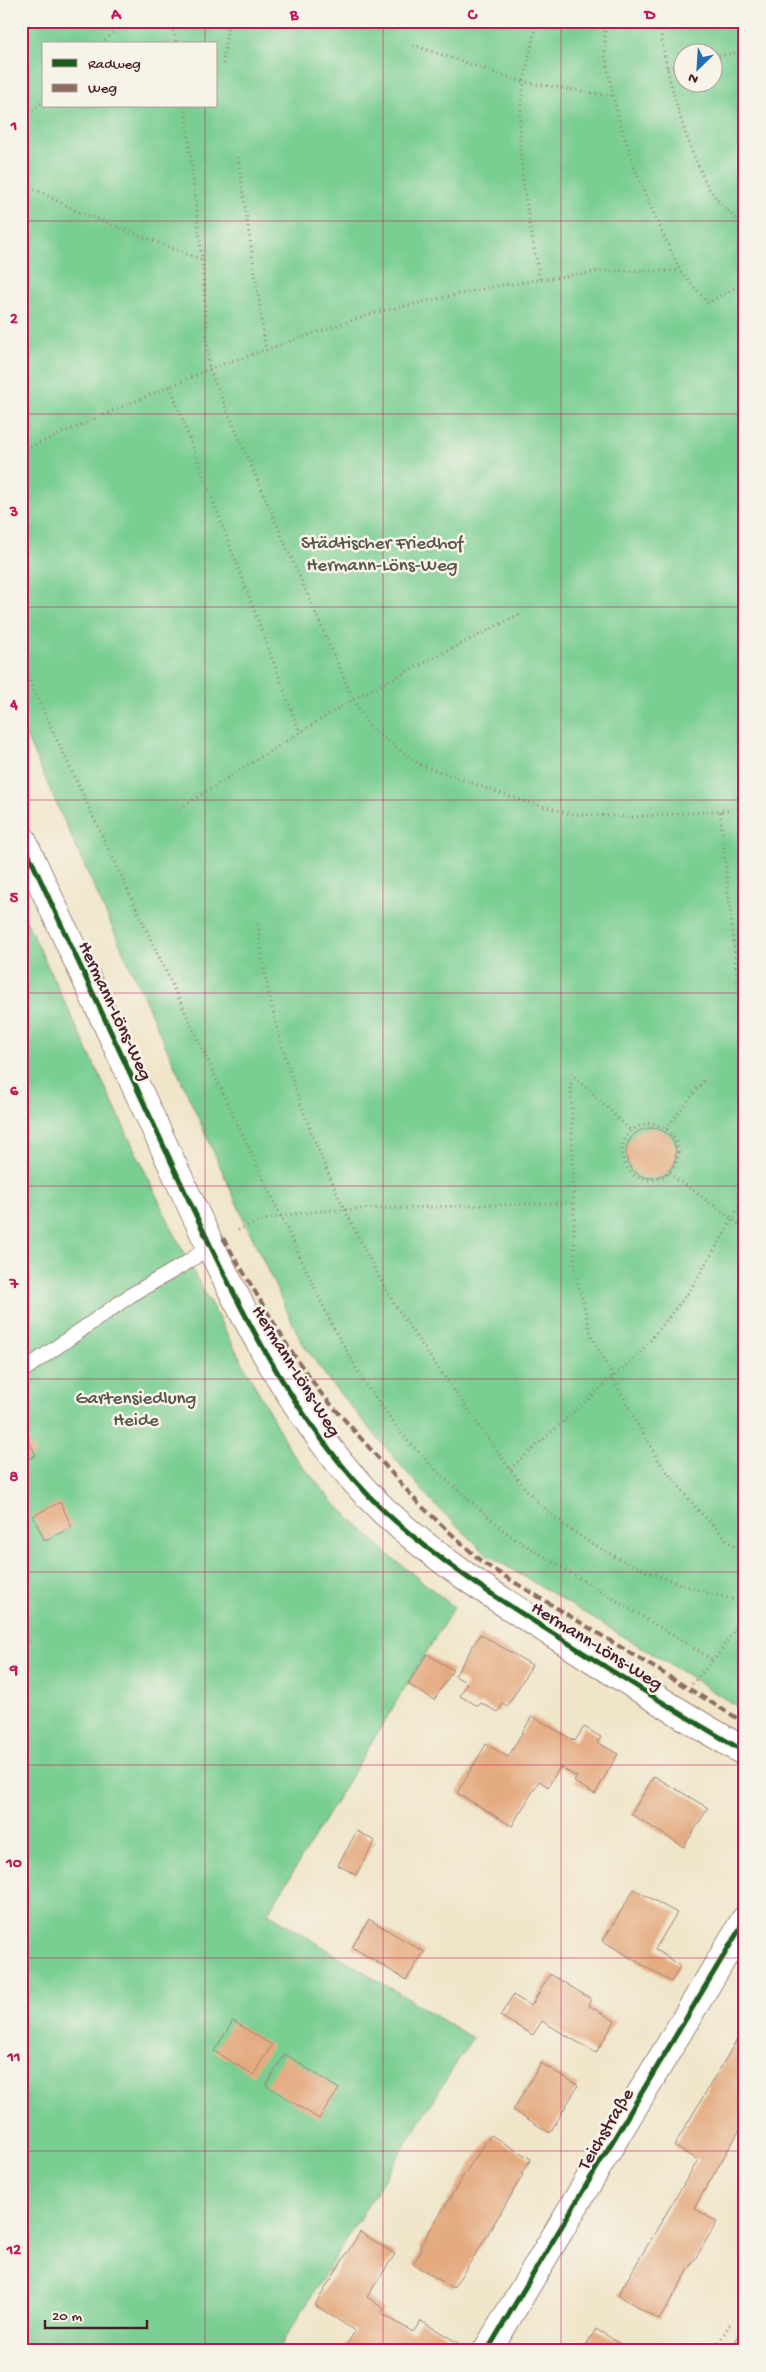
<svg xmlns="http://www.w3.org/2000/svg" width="766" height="2372" viewBox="0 0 766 2372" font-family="'Gochi Hand',sans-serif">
<rect width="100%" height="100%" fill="#f7f3e8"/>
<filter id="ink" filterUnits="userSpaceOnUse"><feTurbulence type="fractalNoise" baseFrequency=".02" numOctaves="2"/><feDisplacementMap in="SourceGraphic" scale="10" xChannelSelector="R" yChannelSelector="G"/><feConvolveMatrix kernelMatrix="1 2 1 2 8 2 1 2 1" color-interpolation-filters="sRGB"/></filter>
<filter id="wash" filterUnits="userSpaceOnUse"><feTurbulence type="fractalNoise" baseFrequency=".0096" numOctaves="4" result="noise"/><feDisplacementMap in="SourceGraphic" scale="20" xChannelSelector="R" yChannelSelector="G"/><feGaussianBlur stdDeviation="1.12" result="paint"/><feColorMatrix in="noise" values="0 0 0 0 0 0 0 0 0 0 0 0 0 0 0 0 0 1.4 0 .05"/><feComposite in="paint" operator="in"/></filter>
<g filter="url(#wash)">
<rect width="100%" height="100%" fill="#f0e5c9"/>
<g fill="#79ce92" stroke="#62765e" fill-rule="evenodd">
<path d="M 21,21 L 745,21 L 745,1712 L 694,1679 L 488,1555 L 432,1502 L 330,1382 L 301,1341 L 247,1226 L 21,725 ZM 44,44 L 216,44 L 216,106 L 44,106 ZM 684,52 L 714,52 L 714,82 L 684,82 Z"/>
<path d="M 21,910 L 188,1262 L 291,1452 L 332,1501 L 389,1555 L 454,1607 L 268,1913 L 472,2038 L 277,2351 L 21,2351 Z"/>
</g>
<g id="blocks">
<g fill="#e4ab81">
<circle cx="651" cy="1153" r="25"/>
<path d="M 25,1434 L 36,1455 L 21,1462 L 21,1435 Z"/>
<path d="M 60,1502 L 72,1527 L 45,1541 L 33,1516 Z"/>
<path d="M 480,1634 L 532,1665 L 507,1707 L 503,1704 L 498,1712 L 481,1703 L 478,1706 L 460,1696 L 467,1683 L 455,1676 Z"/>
<path d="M 427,1654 L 453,1670 L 434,1700 L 408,1684 Z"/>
<path d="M 532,1716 L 575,1741 L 584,1727 L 601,1737 L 597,1742 L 618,1754 L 595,1794 L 574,1782 L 577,1777 L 560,1767 L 548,1787 L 539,1781 L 512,1826 L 457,1793 L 486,1744 L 508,1757 Z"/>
<path d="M 654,1776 L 708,1808 L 684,1847 L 631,1814 Z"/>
<path d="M 357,1831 L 375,1841 L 356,1875 L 338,1865 Z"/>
<path d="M 634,1889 L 677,1913 L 655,1949 L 680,1966 L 671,1982 L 603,1941 Z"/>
<path d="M 369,1919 L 424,1952 L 406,1980 L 352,1947 Z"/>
<path d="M 550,1974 L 591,1999 L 588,2005 L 615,2021 L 596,2053 L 542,2021 L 533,2035 L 500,2016 L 513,1995 L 531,2006 Z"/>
<path d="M 233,2021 L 272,2045 L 253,2075 L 214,2051 Z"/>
<path d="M 745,2026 L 745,2121 L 694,2208 L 717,2222 L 659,2320 L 618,2295 L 698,2160 L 674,2146 Z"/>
<path d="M 285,2054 L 339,2089 L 319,2119 L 266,2085 Z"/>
<path d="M 541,2063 L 578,2085 L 550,2133 L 513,2110 Z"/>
<path d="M 491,2135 L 531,2159 L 521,2174 L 523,2175 L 479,2249 L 453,2288 L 413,2264 L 422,2249 L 420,2247 L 465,2173 Z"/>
<path d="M 360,2232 L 395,2254 L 367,2297 L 384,2309 L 381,2313 L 413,2332 L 421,2321 L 460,2344 L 456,2351 L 343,2351 L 355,2331 L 315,2305 Z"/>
<path d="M 745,2326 L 745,2351 L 729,2351 Z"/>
<path d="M 596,2329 L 632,2351 L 583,2351 Z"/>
</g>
</g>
</g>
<g filter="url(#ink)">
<use href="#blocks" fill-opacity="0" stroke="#9d827a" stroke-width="1"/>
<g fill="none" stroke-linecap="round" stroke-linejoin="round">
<defs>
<path id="lane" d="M 21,1372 L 131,1295 L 188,1262 L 210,1246"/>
<g id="street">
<path d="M 21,838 C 69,942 118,1046 166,1151 C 222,1271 286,1418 384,1511 C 439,1562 501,1601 565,1641 C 624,1679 684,1716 745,1752"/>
<path d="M 487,2351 L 745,1920"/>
</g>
</defs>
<use href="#lane" stroke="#9d827a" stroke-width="16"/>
<use href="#street" stroke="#9d827a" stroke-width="30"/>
<g stroke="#9d827a" stroke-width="3" stroke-dasharray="1 4" stroke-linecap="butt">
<path d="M 170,21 L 177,44"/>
<path d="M 537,21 C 529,57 520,91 520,127 C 519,178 531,230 540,280"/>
<path d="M 605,21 L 605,55 L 613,96 L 622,130 L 640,183 L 680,271 L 708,303 L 745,282"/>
<path d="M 660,21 C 661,61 691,166 715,197 C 723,208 735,217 745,227"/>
<path d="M 102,44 L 124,21"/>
<path d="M 413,45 L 523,82 L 613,96"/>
<path d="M 714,57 L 735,53"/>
<path d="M 223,64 L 228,21"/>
<path d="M 667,68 L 684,64"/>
<path d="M 185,106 L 202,260 L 209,369 L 353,699 L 370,728 L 418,764 L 523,801 L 571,814 L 633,817 L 745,809"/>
<path d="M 21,120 L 44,101"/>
<path d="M 238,157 L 266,350"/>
<path d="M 21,182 L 77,211 L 202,260"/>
<path d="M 170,386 L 300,733"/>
<path d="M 21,451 L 209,369 L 377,312 L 497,286 L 601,271 L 680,271"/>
<path d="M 21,663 L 332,1325 L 364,1382 L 404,1437 L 443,1477 L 509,1535 L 713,1660"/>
<path d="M 180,808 L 353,699 L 520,614"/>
<path d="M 720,812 L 745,1055"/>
<path d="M 258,924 C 271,1047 319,1165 378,1275 C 403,1322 438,1367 469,1411 C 496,1449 522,1492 559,1521 C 608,1560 683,1589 745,1602"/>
<path d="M 571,1073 L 575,1272 L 592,1337 L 638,1425 L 661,1464 L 698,1510 L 745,1558"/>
<path d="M 571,1073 L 631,1131"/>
<circle cx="650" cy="1152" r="28"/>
<path d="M 666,1129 L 705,1079"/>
<path d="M 669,1173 L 745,1228"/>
<path d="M 238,1230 C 281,1208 359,1209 408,1208 C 463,1206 517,1204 572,1203"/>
<path d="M 510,1469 L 640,1353 L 688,1293 L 733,1219 L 745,1190"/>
<path d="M 21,1629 L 30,1642"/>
<path d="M 692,1684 L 720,1652 L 737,1626 L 744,1602"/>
<path d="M 714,2351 L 730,2324"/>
</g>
<use href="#lane" stroke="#fff" stroke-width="14"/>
<use href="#street" stroke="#fff" stroke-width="28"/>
<path stroke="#8d6e63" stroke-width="4" stroke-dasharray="8 4" stroke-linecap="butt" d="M 223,1238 L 290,1350 L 320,1392 L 419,1504 L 483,1563 L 745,1723"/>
<defs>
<g id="cycleway">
<path d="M 21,838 C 69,942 118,1046 166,1151 C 222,1271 286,1418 384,1511 C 439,1562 501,1601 565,1641 C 624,1679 684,1716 745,1752"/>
<path d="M 487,2351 L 745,1920"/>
</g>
</defs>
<use href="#cycleway" stroke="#f7f3e8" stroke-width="8"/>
<use href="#cycleway" stroke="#1b5e20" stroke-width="5"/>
</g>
</g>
<path fill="none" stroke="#c2185b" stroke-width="1" stroke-opacity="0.55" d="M 205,21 L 205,44M 383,21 L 383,2351M 561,21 L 561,2351M 205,106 L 205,2351M 21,221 L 745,221M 21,414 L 745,414M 21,607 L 745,607M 21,800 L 745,800M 21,993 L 745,993M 21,1186 L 745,1186M 21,1379 L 745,1379M 21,1572 L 745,1572M 21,1765 L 745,1765M 21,1958 L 745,1958M 21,2151 L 745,2151"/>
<g text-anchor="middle" stroke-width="5" stroke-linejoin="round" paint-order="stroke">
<g font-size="19" fill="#58544a" stroke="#f7f3e8">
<text x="382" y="548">Städtischer Friedhof<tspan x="382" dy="22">Hermann-Löns-Weg</tspan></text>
<text x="136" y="1403">Gartensiedlung<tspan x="136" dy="22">Heide</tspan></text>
</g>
<g font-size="19" fill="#4a1f2b" stroke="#f7f3e8">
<text transform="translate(117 1010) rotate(65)" y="7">Hermann-Löns-Weg</text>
<text transform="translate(298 1370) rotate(58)" y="7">Hermann-Löns-Weg</text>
<text transform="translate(598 1644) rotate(32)" y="7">Hermann-Löns-Weg</text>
<text transform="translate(604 2128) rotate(-59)" y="7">Teichstraße</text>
</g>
</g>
<rect width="766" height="2372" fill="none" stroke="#f7f3e8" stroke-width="55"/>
<rect x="42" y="42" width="175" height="65" fill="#f7f3e8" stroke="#b29e9c"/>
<rect x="52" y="59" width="25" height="8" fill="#1b5e20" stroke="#b29e9c"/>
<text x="88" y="68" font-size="15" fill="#4a1f2b">Radweg</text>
<rect x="52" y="84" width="25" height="8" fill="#8d6e63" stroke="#b29e9c"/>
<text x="88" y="92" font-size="15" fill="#4a1f2b">Weg</text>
<g transform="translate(698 68) rotate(205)"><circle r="24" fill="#f7f3e8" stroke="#b29e9c"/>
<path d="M0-4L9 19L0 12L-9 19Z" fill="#1f6fb2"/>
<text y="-8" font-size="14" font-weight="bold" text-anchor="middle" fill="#4a1f2b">N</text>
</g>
<path d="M45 2320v8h102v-8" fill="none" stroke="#4a1f2b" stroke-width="2.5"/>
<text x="52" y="2320" font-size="15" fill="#4a1f2b" stroke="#f7f3e8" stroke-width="4" paint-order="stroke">20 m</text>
<rect x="28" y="28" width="710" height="2316" fill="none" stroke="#c2185b" stroke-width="2"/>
<g font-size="16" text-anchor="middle" font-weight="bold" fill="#c2185b">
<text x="116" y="19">A</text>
<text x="294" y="19">B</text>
<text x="472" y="19">C</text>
<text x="650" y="19">D</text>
<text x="14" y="130">1</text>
<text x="14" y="323">2</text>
<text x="14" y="516">3</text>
<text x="14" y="709">4</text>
<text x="14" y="902">5</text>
<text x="14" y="1095">6</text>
<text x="14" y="1288">7</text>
<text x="14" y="1481">8</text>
<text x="14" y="1674">9</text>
<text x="14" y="1867">10</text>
<text x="14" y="2061">11</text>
<text x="14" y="2254">12</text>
</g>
</svg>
